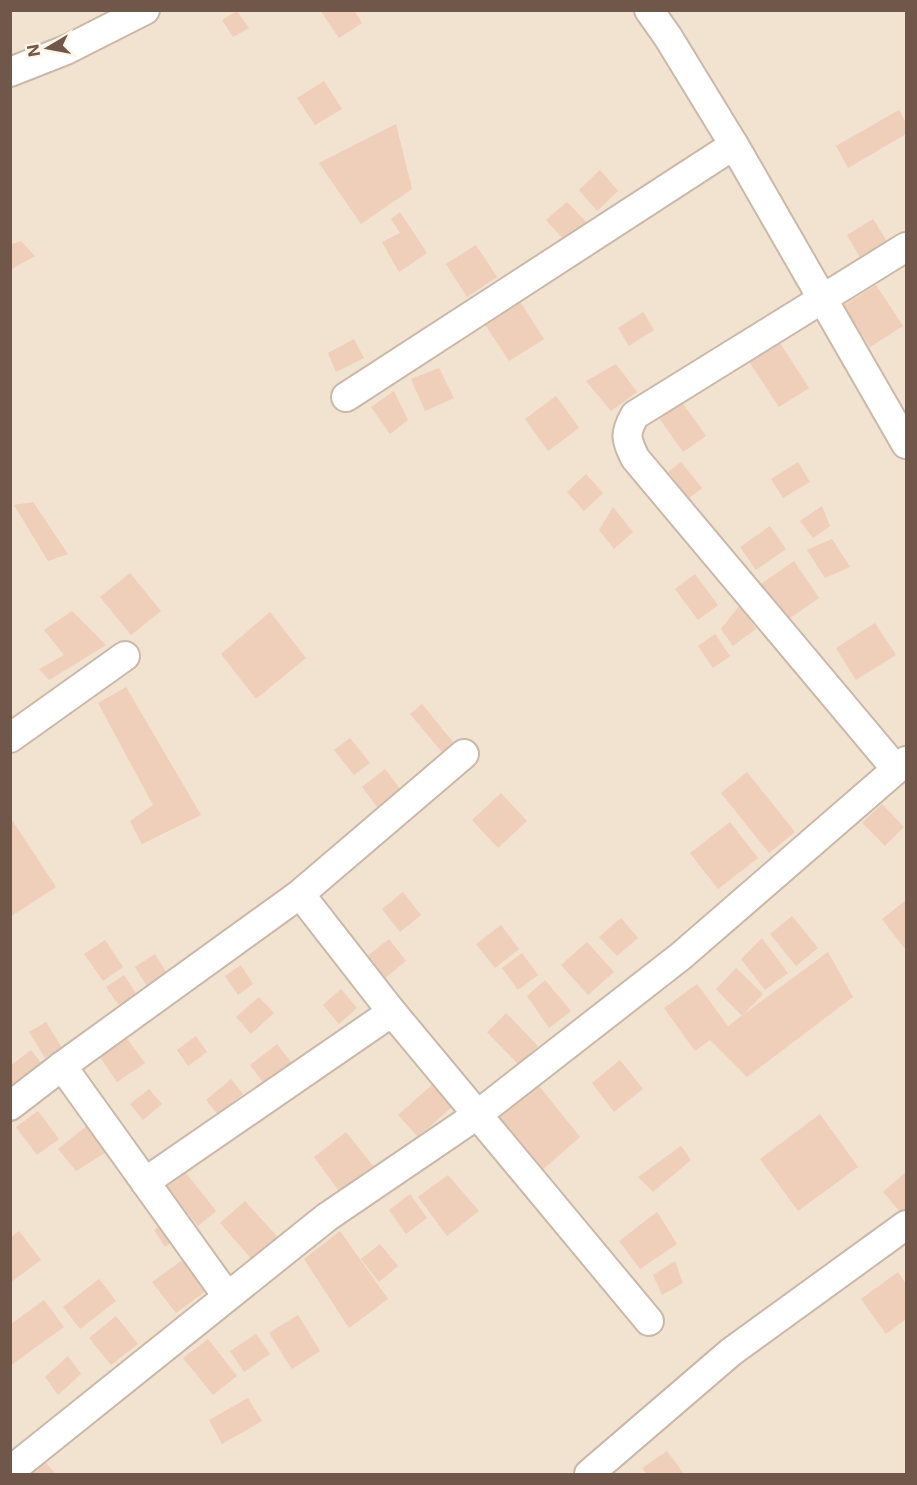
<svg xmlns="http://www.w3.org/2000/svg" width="917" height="1485" viewBox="0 0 917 1485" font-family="Inter,sans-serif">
<rect width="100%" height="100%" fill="#fbf0e1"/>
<rect fill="#f2e2d0" x="11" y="11" width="895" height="1463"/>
<g fill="#efceba">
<path d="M 320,10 L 354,10 L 362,23 L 339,38 Z"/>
<path d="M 237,11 L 249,28 L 233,37 L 222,20 Z"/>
<path d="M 324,81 L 342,109 L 315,125 L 297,98 Z"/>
<path d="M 899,110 L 906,123 L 906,134 L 848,168 L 836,146 Z"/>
<path d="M 396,124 L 412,189 L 361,224 L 319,163 Z"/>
<path d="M 600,170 L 618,191 L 597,211 L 579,190 Z"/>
<path d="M 567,202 L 587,223 L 567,243 L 546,220 Z"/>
<path d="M 400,212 L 427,253 L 399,272 L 382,242 L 400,233 L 391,219 Z"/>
<path d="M 873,219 L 891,248 L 864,264 L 847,235 Z"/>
<path d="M 21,241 L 35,256 L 10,270 L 10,245 Z"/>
<path d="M 476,245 L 497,277 L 467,297 L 446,264 Z"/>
<path d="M 876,285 L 903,326 L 870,347 L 843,306 Z"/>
<path d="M 519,300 L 544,339 L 509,361 L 484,323 Z"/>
<path d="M 643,312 L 654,330 L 629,346 L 618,328 Z"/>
<path d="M 354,339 L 364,358 L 336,372 L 328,353 Z"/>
<path d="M 778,340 L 809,388 L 779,407 L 748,360 Z"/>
<path d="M 616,364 L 637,392 L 611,411 L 586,381 Z"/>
<path d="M 439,368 L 454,398 L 425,411 L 411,379 Z"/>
<path d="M 394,391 L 408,420 L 390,434 L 371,407 Z"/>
<path d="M 556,396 L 579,428 L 548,451 L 525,419 Z"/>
<path d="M 681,401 L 706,436 L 683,452 L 659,418 Z"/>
<path d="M 681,462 L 702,488 L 689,498 L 668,472 Z"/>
<path d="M 798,462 L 810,482 L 783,498 L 771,479 Z"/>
<path d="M 586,474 L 603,493 L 584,511 L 567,492 Z"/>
<path d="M 33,502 L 68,554 L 48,561 L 14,505 Z"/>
<path d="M 822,506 L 830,526 L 813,538 L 800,521 Z"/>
<path d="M 613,507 L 633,532 L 614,549 L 599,530 Z"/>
<path d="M 770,526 L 786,549 L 756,570 L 740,547 Z"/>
<path d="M 832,539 L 850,567 L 825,578 L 807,550 Z"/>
<path d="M 794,561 L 819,598 L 786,621 L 761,584 Z"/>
<path d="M 130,573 L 161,611 L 131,635 L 100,597 Z"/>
<path d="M 695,574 L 718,605 L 698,620 L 675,589 Z"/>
<path d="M 740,605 L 756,629 L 733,646 L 721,629 Z"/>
<path d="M 72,611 L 106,645 L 49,680 L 39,669 L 64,655 L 44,630 Z"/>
<path d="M 270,612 L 306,658 L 256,699 L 221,654 Z"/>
<path d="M 875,623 L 896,655 L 856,680 L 836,648 Z"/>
<path d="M 715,634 L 730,656 L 713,668 L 698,646 Z"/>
<path d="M 126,687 L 201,815 L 142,844 L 130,821 L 153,805 L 98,703 Z"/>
<path d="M 422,704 L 458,748 L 447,758 L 410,714 Z"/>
<path d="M 350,738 L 370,763 L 354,775 L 334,750 Z"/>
<path d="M 385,769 L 404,794 L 381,812 L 362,787 Z"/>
<path d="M 747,772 L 795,832 L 769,853 L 721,793 Z"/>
<path d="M 501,793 L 527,821 L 498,848 L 472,820 Z"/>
<path d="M 882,804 L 904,827 L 885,846 L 862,823 Z"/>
<path d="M 10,817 L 56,887 L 10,917 Z"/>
<path d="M 730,822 L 758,858 L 718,889 L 690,853 Z"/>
<path d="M 403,892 L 421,915 L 400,932 L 382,909 Z"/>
<path d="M 906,900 L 906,947 L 904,948 L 882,919 Z"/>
<path d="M 792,916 L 818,948 L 796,966 L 770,934 Z"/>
<path d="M 621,918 L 638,938 L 617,956 L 599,937 Z"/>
<path d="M 501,925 L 519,949 L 495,968 L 476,944 Z"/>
<path d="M 762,938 L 788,973 L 765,990 L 741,959 Z"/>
<path d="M 389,939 L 406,961 L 384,979 L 366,957 Z"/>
<path d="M 105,940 L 123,967 L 103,981 L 84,954 Z"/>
<path d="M 587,942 L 614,972 L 588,995 L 561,965 Z"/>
<path d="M 828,952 L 853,997 L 747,1077 L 710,1040 L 695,1051 L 664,1008 L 697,984 L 728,1026 Z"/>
<path d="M 522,953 L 538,975 L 518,990 L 502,968 Z"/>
<path d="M 155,954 L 170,978 L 150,991 L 135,967 Z"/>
<path d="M 241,965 L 253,984 L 238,995 L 225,976 Z"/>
<path d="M 736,968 L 763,994 L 742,1016 L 716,989 Z"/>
<path d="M 124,975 L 137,995 L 120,1007 L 106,987 Z"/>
<path d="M 545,980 L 571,1011 L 549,1028 L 527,996 Z"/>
<path d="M 341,989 L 357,1008 L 339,1024 L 323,1005 Z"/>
<path d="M 259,997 L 274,1013 L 251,1034 L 236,1017 Z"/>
<path d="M 506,1013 L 538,1046 L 519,1065 L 487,1032 Z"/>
<path d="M 46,1022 L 62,1048 L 45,1058 L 29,1032 Z"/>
<path d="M 125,1036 L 145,1063 L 117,1082 L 98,1054 Z"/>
<path d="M 196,1036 L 207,1052 L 188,1066 L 177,1050 Z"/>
<path d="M 277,1044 L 295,1067 L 265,1085 L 250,1065 Z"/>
<path d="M 31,1050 L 45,1068 L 10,1094 L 10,1066 Z"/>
<path d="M 620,1060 L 643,1089 L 614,1112 L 592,1083 Z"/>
<path d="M 231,1079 L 243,1094 L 218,1115 L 206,1100 Z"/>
<path d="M 536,1082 L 580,1137 L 540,1172 L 492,1118 Z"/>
<path d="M 433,1084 L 452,1107 L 418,1137 L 398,1115 Z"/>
<path d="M 149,1089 L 162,1104 L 143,1120 L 130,1104 Z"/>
<path d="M 38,1111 L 59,1139 L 37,1155 L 16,1127 Z"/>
<path d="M 820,1114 L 858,1167 L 798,1211 L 760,1159 Z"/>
<path d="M 89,1124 L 111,1149 L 76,1171 L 58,1149 Z"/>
<path d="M 346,1132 L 373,1166 L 339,1191 L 314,1157 Z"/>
<path d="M 681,1146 L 691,1160 L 653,1192 L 638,1177 Z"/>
<path d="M 906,1172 L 906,1212 L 903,1215 L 883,1192 Z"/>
<path d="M 186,1173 L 216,1211 L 198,1226 L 167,1187 Z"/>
<path d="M 448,1175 L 479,1211 L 447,1236 L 418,1197 Z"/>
<path d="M 410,1194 L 427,1218 L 406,1234 L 389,1210 Z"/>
<path d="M 245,1201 L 284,1244 L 255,1263 L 220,1223 Z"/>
<path d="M 657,1212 L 677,1244 L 640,1269 L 619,1241 Z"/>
<path d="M 165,1223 L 177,1238 L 165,1247 L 154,1230 Z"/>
<path d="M 19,1231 L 41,1260 L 10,1283 L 10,1238 Z"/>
<path d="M 340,1231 L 388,1299 L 349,1328 L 304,1259 Z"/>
<path d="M 380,1244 L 398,1266 L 379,1282 L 361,1259 Z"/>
<path d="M 184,1259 L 207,1290 L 176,1313 L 152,1282 Z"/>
<path d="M 675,1261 L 683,1283 L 662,1295 L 653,1275 Z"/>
<path d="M 898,1272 L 906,1284 L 906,1319 L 886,1334 L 861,1299 Z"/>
<path d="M 99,1279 L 116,1301 L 80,1329 L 63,1307 Z"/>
<path d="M 44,1300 L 64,1327 L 10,1366 L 10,1325 Z"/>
<path d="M 298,1315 L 320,1351 L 292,1369 L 269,1333 Z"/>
<path d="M 116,1316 L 138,1344 L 111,1365 L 89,1338 Z"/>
<path d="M 256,1334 L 270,1354 L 244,1372 L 230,1351 Z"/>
<path d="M 208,1339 L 237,1376 L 213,1395 L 183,1358 Z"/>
<path d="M 68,1356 L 81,1374 L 58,1395 L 45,1377 Z"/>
<path d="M 248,1398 L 262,1421 L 222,1444 L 209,1420 Z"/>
<path d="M 667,1451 L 684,1474 L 647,1474 L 642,1468 Z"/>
<path d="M 45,1462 L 56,1474 L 34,1474 L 32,1473 Z"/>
</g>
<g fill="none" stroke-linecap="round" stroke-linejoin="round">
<defs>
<g id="minor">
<path d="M 649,10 L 668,37 L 734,145 L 906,444"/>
<path d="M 10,72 L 66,50 L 145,10"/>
<path d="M 346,397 L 734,145"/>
<path d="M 10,738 L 125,656"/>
<path d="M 896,769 L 635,458 C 626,439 624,434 635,415 L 906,247"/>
<path d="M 300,894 L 392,1012 L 649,1321"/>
<path d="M 62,1066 L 227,1296"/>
<path d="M 10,1106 L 62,1066 L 300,894 L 464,754"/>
<path d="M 145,1182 L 392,1012"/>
<path d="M 10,1471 L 327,1217 L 477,1115 L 681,956 L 906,761"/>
<path d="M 589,1474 L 731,1352 L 906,1225"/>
</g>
</defs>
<use href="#minor" stroke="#cab8a9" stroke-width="32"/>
<use href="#minor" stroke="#fff" stroke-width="28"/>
</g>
<rect width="917" height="1485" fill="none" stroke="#705749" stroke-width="24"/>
<g transform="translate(48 48) rotate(260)" stroke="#fef5e7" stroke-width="4.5" paint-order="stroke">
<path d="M0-4.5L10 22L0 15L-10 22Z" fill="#705749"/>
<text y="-9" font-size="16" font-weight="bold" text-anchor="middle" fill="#705749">N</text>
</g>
</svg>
